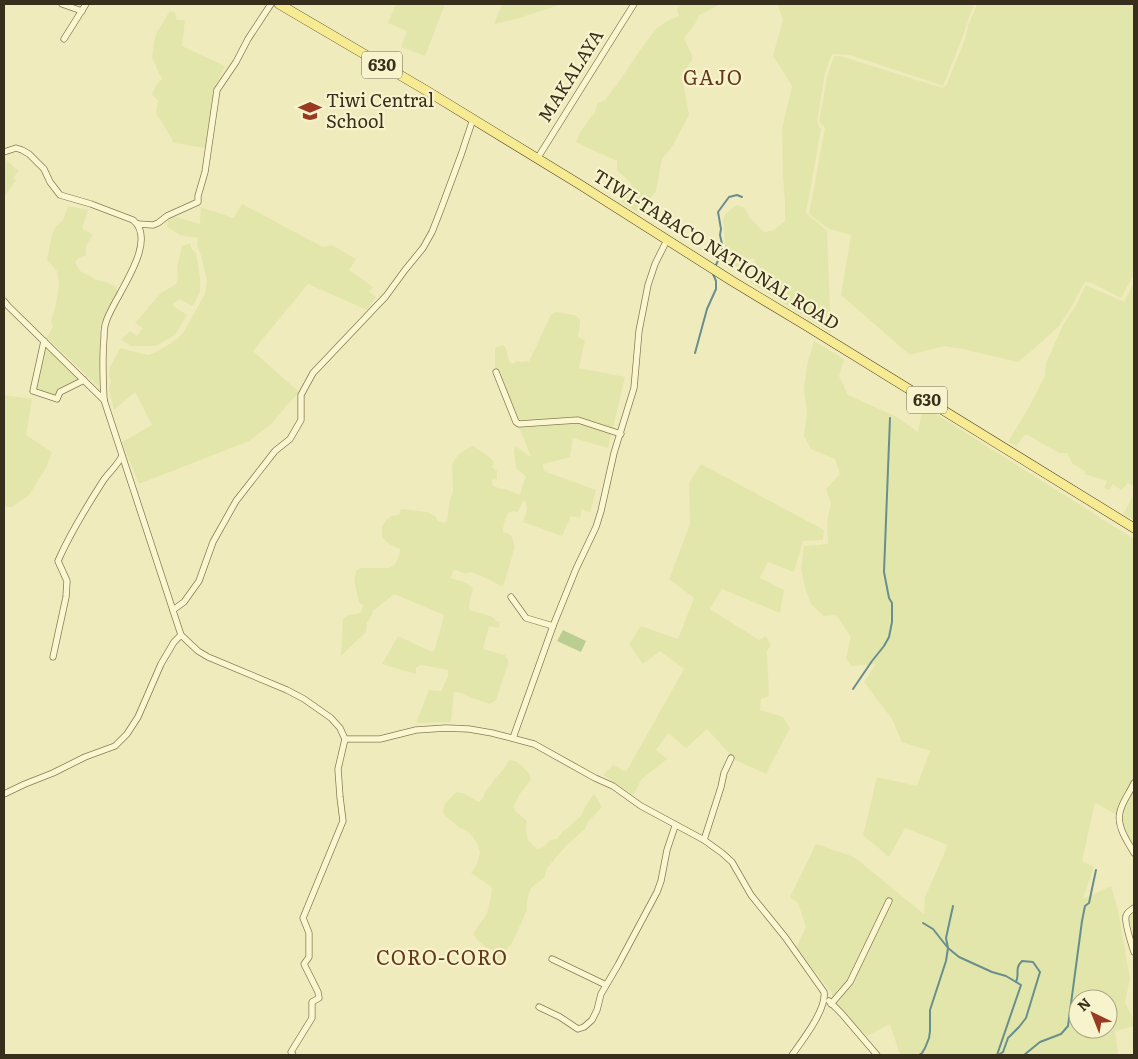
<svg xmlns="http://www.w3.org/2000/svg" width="1138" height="1059" viewBox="0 0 1138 1059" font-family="Literata,serif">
<rect width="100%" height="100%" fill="#f0ebbd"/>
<g fill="#e3e6aa" fill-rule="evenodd">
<path d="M 396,4 L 445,4 L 425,56 L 401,47 L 407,31 L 388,23 Z"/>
<path d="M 502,4 L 562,4 L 516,19 L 494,24 Z"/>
<path d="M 681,4 L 719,4 L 715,7 L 699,15 L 695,24 L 684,38 L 693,58 L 682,76 L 689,115 L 673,145 L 662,159 L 656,191 L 639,213 L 621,202 L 632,184 L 617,170 L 617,161 L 604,155 L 594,151 L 576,142 L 580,132 L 595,112 L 597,104 L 605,100 L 616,86 L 643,46 L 657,28 L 669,20 L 679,16 L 677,10 Z"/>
<path d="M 777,4 L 974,4 L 962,38 L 943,86 L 850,55 L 832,54 L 825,73 L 817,122 L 821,129 L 806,213 L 825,229 L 827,231 L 831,333 L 750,282 L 756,266 L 755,261 L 753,258 L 744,262 L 741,266 L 734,269 L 725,264 L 726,258 L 723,221 L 725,214 L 737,205 L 745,208 L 750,218 L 764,232 L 774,230 L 785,221 L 785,203 L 783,178 L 782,129 L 792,86 L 773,56 L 783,19 Z"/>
<path d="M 977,4 L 1134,4 L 1134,274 L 1121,298 L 1092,283 L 1085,282 L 1070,309 L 1059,326 L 1035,348 L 1018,362 L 963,349 L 944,346 L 910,355 L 841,295 L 851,235 L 829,229 L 809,214 L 825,128 L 819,121 L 827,77 L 834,56 L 840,56 L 943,88 L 947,84 L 965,39 L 968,26 Z"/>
<path d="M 170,11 L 175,12 L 177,20 L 185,20 L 182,46 L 225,66 L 214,89 L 205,148 L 174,143 L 162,122 L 156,114 L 158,101 L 152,94 L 156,85 L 162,79 L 156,67 L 152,57 L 154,41 L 157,32 Z"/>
<path d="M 4,158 L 19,171 L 13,178 L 16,180 L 4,197 Z"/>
<path d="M 242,204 L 323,247 L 332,245 L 356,259 L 349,270 L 373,287 L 369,292 L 376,297 L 367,310 L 308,284 L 253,351 L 299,392 L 270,425 L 249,441 L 139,484 L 122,442 L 152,425 L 135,392 L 114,410 L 109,389 L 111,381 L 109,375 L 110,367 L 120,348 L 148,355 L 158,351 L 173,342 L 183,333 L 205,294 L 207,281 L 201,256 L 197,245 L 198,238 L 180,235 L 167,227 L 168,220 L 173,216 L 200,224 L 201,207 L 233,218 Z"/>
<path d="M 68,206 L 88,210 L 82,228 L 93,235 L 86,245 L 86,255 L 79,258 L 75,262 L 80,271 L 95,279 L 106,282 L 116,287 L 118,293 L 113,299 L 100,327 L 99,387 L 47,338 L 53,326 L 51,321 L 55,308 L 59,286 L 57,271 L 47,260 L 52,234 L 56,226 L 63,220 Z"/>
<path d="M 190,243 L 192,249 L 196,253 L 200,277 L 200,292 L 193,306 L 179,299 L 172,305 L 187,315 L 175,335 L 156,346 L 131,346 L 121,340 L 130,331 L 137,336 L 143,328 L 135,323 L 161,293 L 176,284 L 178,279 L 177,268 L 182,246 Z"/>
<path d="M 1134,282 L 1134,487 L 1128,483 L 1121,490 L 1113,484 L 1109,490 L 1104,488 L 1107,481 L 1084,474 L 1085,471 L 1073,464 L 1067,453 L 1059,453 L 1026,434 L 1016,446 L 1008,442 L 1030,405 L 1045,376 L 1046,363 L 1063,325 L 1076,305 L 1086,285 L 1124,302 Z"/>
<path d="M 556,312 L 575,315 L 580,319 L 580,324 L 578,337 L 585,340 L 579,368 L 625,377 L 608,448 L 573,438 L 570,457 L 543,464 L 544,471 L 596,490 L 590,513 L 582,509 L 580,518 L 571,516 L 562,536 L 523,522 L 527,510 L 526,502 L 523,500 L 519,510 L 517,512 L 513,511 L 508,513 L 504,523 L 503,532 L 509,534 L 512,537 L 515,547 L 503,587 L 486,578 L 470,572 L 466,574 L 456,570 L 453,571 L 451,578 L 466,583 L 473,588 L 469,605 L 470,610 L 490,616 L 494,618 L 496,621 L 500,622 L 499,628 L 489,626 L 483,649 L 505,655 L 509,662 L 496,700 L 490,704 L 472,698 L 461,693 L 454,692 L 451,722 L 416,723 L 429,690 L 441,691 L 448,677 L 448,670 L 421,665 L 416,668 L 416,674 L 382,664 L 398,636 L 432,652 L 435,649 L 444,615 L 394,594 L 373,611 L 370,619 L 367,622 L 366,632 L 341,656 L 343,619 L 348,615 L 357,614 L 361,612 L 363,606 L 359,602 L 354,581 L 356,571 L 360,568 L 389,568 L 395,564 L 399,556 L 400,549 L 389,544 L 382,537 L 382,527 L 386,520 L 391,516 L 399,515 L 401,509 L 428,512 L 436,517 L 437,520 L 443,523 L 447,521 L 450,500 L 453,491 L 452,464 L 458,455 L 468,448 L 473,446 L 488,456 L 494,462 L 492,467 L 497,471 L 497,479 L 492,480 L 492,485 L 498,488 L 505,489 L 520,495 L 522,487 L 526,477 L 516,468 L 514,452 L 515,446 L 531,457 L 495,367 L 495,348 L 503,345 L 506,348 L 509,361 L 513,364 L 517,361 L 521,362 L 529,361 L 537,345 L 550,316 L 553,313 Z"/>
<path d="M 814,341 L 844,359 L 839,376 L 848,395 L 895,416 L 918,432 L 921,416 L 925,407 L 1134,539 L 1134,780 L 1117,815 L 1095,803 L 1082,861 L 1094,867 L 1083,899 L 1111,886 L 1118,910 L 1130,979 L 1125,1003 L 1134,1020 L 1134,1026 L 1115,1031 L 1118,1052 L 1118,1055 L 900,1055 L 890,1024 L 867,1036 L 832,1003 L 832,993 L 796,948 L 806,927 L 798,903 L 790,897 L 816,844 L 854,857 L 924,914 L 925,897 L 948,845 L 905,828 L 889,857 L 863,835 L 877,777 L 917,786 L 930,751 L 902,742 L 892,719 L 864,682 L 876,664 L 851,666 L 846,658 L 851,637 L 836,615 L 824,616 L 811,604 L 805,588 L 801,569 L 804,546 L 828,544 L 827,521 L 831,504 L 826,489 L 840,474 L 835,459 L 811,449 L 804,436 L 807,413 L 804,389 L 807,365 ZM 1078,999 L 1108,999 L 1108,1029 L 1078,1029 Z"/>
<path d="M 47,346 L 81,379 L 56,397 L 35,390 Z"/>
<path d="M 4,395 L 32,399 L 26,435 L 52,452 L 46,468 L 29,495 L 12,507 L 4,506 Z"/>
<path d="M 701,464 L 824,530 L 823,540 L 803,541 L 794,572 L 768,562 L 760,578 L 784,590 L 780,613 L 722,589 L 710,609 L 759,640 L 766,636 L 771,645 L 767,651 L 769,696 L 761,699 L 760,710 L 783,717 L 790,728 L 766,774 L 735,760 L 707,729 L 686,748 L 668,733 L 656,750 L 667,759 L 641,780 L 633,795 L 603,775 L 613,765 L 626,772 L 684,669 L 660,651 L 643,664 L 629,644 L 641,626 L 678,639 L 694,598 L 669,579 L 690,524 L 689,483 Z"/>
<path d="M 1134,495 L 1134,520 L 1123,514 Z"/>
<path d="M 509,760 L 516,761 L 529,773 L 531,780 L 519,795 L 514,806 L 515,811 L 527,821 L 526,830 L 528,840 L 537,849 L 543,847 L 550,840 L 557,839 L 563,831 L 569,827 L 581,816 L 585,807 L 594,794 L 602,807 L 588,822 L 585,829 L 566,846 L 553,861 L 547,868 L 544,878 L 532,887 L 530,890 L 527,902 L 527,910 L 523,919 L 512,943 L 506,950 L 500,967 L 495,958 L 494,951 L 484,946 L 476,938 L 473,934 L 487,913 L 491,897 L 492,887 L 471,873 L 477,864 L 480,853 L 478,845 L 470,833 L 460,828 L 444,815 L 443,810 L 445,804 L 456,792 L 463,793 L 479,802 L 483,798 L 485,792 L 491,785 L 494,780 L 506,766 Z"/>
<path d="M 1134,790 L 1134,850 L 1123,827 L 1122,818 L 1123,813 Z"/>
<path d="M 1134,912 L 1134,943 L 1129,918 L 1129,916 Z"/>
</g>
<path fill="#bace91" d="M 563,630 L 586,641 L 581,652 L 557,641 Z"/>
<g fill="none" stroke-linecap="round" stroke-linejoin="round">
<g stroke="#688f8d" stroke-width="2">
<path d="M 715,267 L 722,252 L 722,244 L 720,235 L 721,229 L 718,212 L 729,197 L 737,195 L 742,197"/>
<path d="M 695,353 L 707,309 L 716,289 L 716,281 L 713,274 L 714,272"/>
<path d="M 853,689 L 872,661 L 884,646 L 889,637 L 892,622 L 892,603 L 889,598 L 884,572 L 890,418"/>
<path d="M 923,923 L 933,929 L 948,948 L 959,957 L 992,972 L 1006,976 L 1021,985 L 997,1055"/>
<path d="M 919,1055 L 922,1053 L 925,1048 L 929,1038 L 930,1031 L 930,1010 L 946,961 L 948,948 L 946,938 L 953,906"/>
<path d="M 998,1055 L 1003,1052 L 1008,1038 L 1019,1027 L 1026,1018 L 1040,972 L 1033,962 L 1022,961 C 1014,969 1020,974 1016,982"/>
<path d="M 1024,1055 L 1040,1042 L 1061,1034 L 1068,1026 L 1082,921 L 1085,906 L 1089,903 L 1096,870"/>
</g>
<defs>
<g id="minor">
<path d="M 62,4 L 82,11"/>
<path d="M 64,39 L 86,4"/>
<path d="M 4,152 L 16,148 L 22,150 L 29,154 L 44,169 L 50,182 L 60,195 L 91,204 L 133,220 C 160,242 113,298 106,322 C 104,327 104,333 104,338 C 102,358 103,379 104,400 L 181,635 L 198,651 L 208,657 L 287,690 L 304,699 L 331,718 L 340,728 L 345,739 L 380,739 L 416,730 L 446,728 L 469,729 L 492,733 L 534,744 L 595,778 L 613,786 L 641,806 L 704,840 L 722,853 L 732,862 L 751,895 L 785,937 L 824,992 C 827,1009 802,1041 792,1055"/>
<path d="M 537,159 L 634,4"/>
<path d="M 138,224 L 153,225 L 158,223 L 167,216 L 198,202 L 198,196 L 205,172 L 217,90 L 236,62 L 248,39 L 271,4"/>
<path d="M 4,301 L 8,306 L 104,400"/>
<path d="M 44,341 L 33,391 L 57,399 L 60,392 L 84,380"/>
<path d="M 496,372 L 516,422 L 519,424 L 578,420 L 621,434"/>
<path d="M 511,597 L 526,618 L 553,626"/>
<path d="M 173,610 L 184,602 L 199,581 L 213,542 L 236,501 L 275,451 L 290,439 L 301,420 L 301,395 L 313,373 L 386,296 L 405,270 L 423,248 L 432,232 L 441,209 L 461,155 L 473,119"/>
<path d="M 53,657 L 66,597 L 67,581 L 58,561 C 70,533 87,506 103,481 C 109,472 117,466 122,456"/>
<path d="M 513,738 L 553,626 L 576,569 L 596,527 L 601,511 L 614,453 L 634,388 L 639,331 L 648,285 L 655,264 L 667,240"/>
<path d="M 1134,783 C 1130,792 1122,802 1120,812 C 1116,826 1128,842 1134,853"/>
<path d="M 4,794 L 25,784 L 53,773 L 85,757 L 115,746 L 127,734 L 138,717 L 161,664 L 174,642 L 181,635"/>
<path d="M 704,840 L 721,787 L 724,773 L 731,758"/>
<path d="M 1134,908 C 1131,910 1127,912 1126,916 C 1124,923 1132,945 1134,952"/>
<path d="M 552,959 L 606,985"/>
<path d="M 829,1001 L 842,1014 L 877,1055"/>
<path d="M 831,1004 L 850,982 L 889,901"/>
<path d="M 539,1007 L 560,1017 L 578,1029 L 584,1027 L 592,1020 L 597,1010 L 601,994 L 618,965 L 657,892 L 661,881 L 667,850 L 675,826"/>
<path d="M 293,1055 L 291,1052 L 312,1018 L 312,1002 L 319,998 L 318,992 L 304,964 L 309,957 L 309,933 L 303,918 L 343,821 L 340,797 L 338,769 L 345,739"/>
</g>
<path id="primary" d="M 279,4 L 427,91 L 579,184 L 732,281 L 805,325 L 1134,528"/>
</defs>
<use href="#minor" stroke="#887b55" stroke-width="7"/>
<use href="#primary" stroke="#55472a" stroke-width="10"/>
<use href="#minor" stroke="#faf7d0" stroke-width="5.5"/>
<use href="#primary" stroke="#f6eb92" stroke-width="9"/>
</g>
<defs>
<symbol id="school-bare" viewBox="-9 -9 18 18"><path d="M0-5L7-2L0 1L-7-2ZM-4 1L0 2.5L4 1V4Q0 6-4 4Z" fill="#9a3a23" stroke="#f7f3cd" stroke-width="2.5" paint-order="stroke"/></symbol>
</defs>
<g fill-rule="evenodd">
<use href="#school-bare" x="294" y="95" width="32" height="32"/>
</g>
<g text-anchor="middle" stroke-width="4.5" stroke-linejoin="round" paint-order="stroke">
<g fill="#f7f3cd" stroke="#716950" stroke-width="1">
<rect x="362" y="51.5" width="40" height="27" rx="4"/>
<rect x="907" y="386.5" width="40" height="27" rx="4"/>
</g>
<g font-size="16" font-weight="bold" fill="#372e1b">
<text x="382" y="71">630</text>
<text x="927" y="406">630</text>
</g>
<g font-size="18" fill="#372e1b" stroke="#f7f3cd">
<text transform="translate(571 76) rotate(-58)" y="6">MAKALAYA</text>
<text transform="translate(716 250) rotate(32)" y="6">TIWI-TABACO NATIONAL ROAD</text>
</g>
<g font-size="18" fill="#372e1b" stroke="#f7f3cd" text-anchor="start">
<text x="326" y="107">Tiwi Central<tspan x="326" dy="21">School</tspan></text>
</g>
<g font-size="20" letter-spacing="1" fill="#653818" stroke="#f7f3cd">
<text x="713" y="85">GAJO</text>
<text x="442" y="965">CORO-CORO</text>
</g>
</g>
<rect width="1138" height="1059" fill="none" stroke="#372e1b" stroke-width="10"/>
<g transform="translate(1093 1014) rotate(317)"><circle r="24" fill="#f7f3cd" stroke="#aaa486"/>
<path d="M0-4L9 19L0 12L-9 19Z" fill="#9a3a23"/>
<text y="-8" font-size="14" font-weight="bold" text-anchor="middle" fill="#372e1b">N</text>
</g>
</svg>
